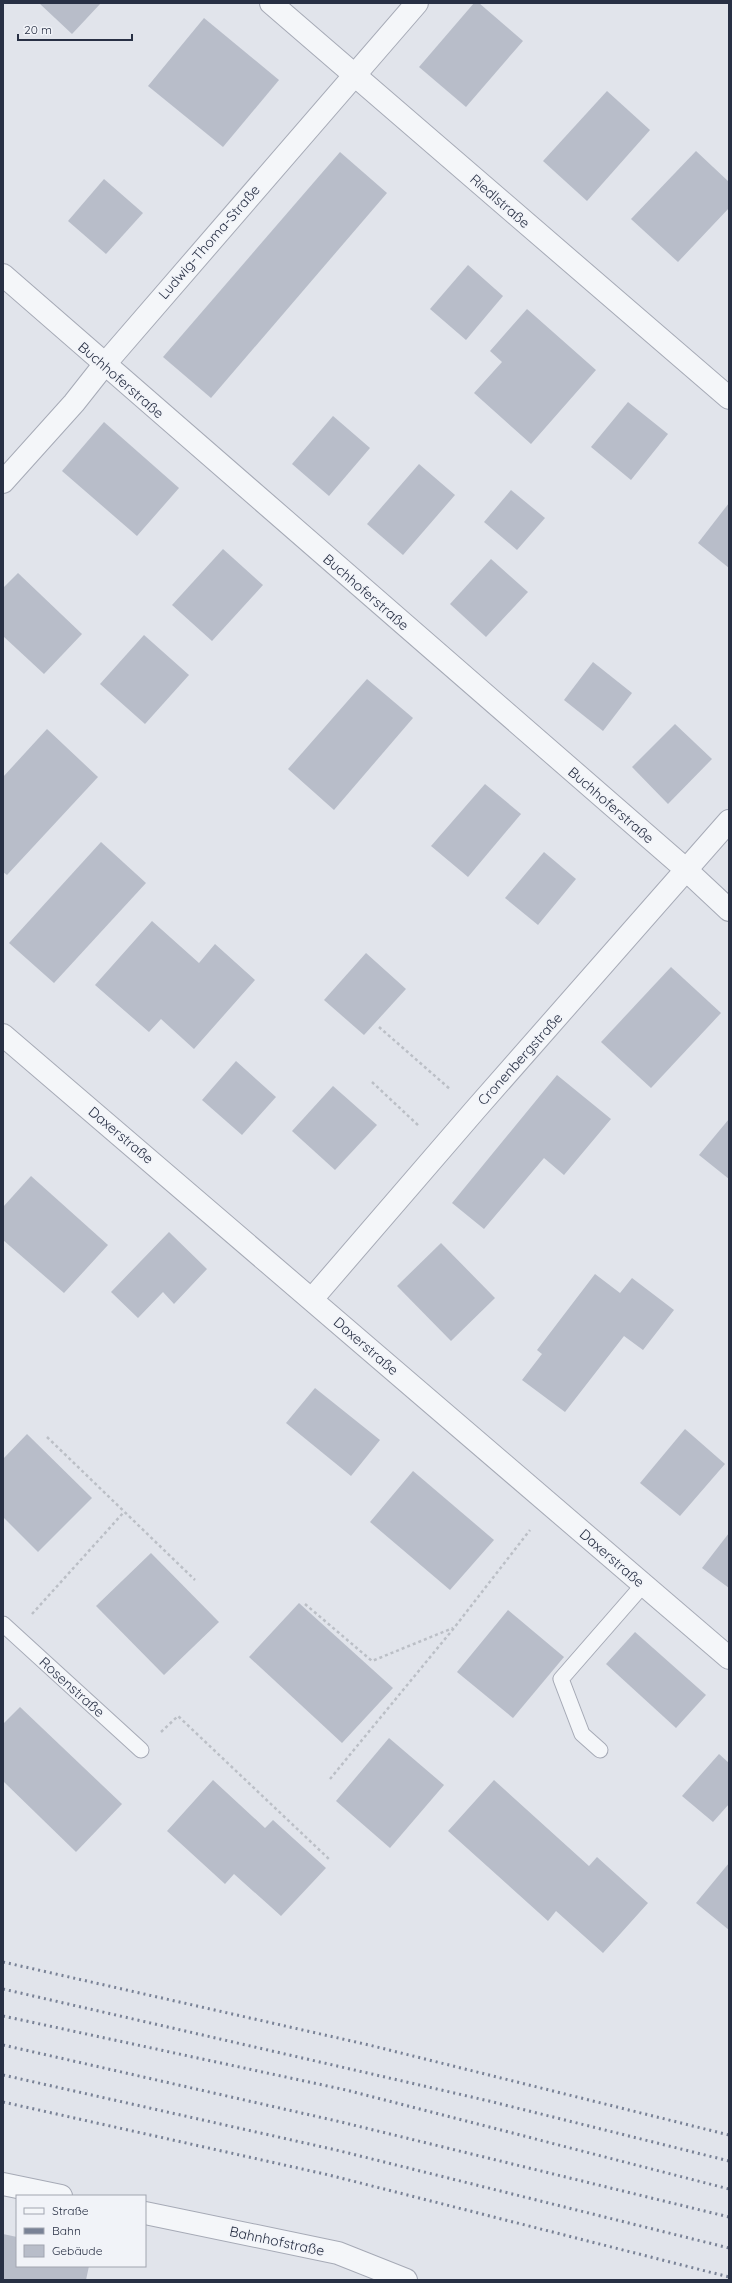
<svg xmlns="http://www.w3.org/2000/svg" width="732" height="2283" viewBox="0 0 732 2283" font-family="Quicksand,sans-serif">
<rect width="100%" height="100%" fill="#e1e4eb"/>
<g fill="#b8bdc9">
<path d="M 39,3 L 101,3 L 72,34 Z"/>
<path d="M 474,3 L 479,3 L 523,41 L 466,107 L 419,67 Z"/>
<path d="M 204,18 L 279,80 L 223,147 L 148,86 Z"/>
<path d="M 607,91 L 650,130 L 587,201 L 543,161 Z"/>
<path d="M 696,151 L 729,182 L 729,208 L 678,262 L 631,219 Z"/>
<path d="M 340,152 L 387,193 L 211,398 L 163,357 Z"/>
<path d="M 104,179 L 143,213 L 106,254 L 68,221 Z"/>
<path d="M 468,265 L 503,296 L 466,340 L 430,309 Z"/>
<path d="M 527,309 L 596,370 L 531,444 L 474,393 L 502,362 L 490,351 Z"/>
<path d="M 628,402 L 668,434 L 631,480 L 591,447 Z"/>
<path d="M 333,416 L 370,448 L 329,496 L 292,464 Z"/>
<path d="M 104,422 L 179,488 L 137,536 L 62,471 Z"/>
<path d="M 419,464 L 455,495 L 403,555 L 367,524 Z"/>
<path d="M 511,490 L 545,518 L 517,550 L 484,522 Z"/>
<path d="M 729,503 L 729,568 L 698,543 Z"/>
<path d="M 223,549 L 263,585 L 212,641 L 172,605 Z"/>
<path d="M 491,559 L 528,592 L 486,637 L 450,604 Z"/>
<path d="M 18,573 L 82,634 L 44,674 L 3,636 L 3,588 Z"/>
<path d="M 144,635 L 189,675 L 145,724 L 100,684 Z"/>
<path d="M 593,662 L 632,693 L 603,731 L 564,700 Z"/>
<path d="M 367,679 L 413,718 L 334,810 L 288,769 Z"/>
<path d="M 675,724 L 712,759 L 668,804 L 632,767 Z"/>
<path d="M 47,729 L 98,777 L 7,875 L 3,872 L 3,777 Z"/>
<path d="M 485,784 L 521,814 L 468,877 L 431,846 Z"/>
<path d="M 101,842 L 146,883 L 54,983 L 9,943 Z"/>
<path d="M 544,852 L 576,879 L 538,925 L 505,898 Z"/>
<path d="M 152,921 L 199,963 L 215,944 L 255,980 L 194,1049 L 161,1019 L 149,1032 L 95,985 Z"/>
<path d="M 366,953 L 406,989 L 364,1035 L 324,1000 Z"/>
<path d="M 671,967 L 721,1013 L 651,1088 L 601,1042 Z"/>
<path d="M 236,1061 L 276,1097 L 242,1135 L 202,1100 Z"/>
<path d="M 557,1075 L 611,1119 L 564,1175 L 544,1158 L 484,1229 L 452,1203 Z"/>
<path d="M 333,1086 L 377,1125 L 335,1170 L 292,1131 Z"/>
<path d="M 729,1119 L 729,1179 L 699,1155 Z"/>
<path d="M 31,1176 L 108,1245 L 64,1293 L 3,1240 L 3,1207 Z"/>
<path d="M 169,1232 L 207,1269 L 174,1304 L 163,1292 L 138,1318 L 111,1292 Z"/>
<path d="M 441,1243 L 495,1298 L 451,1341 L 397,1286 Z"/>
<path d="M 595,1274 L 620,1293 L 632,1278 L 674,1310 L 643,1350 L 624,1336 L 565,1412 L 522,1380 L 542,1354 L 537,1350 Z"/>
<path d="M 315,1388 L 380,1440 L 351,1476 L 286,1423 Z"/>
<path d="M 685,1429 L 725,1464 L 680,1516 L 640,1483 Z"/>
<path d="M 27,1434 L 92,1498 L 38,1552 L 3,1517 L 3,1459 Z"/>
<path d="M 413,1471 L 494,1540 L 450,1590 L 370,1522 Z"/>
<path d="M 729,1533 L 729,1588 L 702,1568 Z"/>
<path d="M 151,1553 L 219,1622 L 164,1675 L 96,1606 Z"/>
<path d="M 299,1603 L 393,1688 L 342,1743 L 249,1657 Z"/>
<path d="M 508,1610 L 564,1657 L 513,1718 L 457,1672 Z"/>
<path d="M 635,1632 L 706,1695 L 676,1728 L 606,1664 Z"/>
<path d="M 20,1707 L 122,1804 L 76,1852 L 3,1781 L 3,1724 Z"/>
<path d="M 389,1738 L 444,1785 L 390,1848 L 336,1801 Z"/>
<path d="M 719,1754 L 729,1763 L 729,1804 L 713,1822 L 682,1796 Z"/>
<path d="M 213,1780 L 265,1828 L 273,1820 L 326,1868 L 281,1916 L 234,1874 L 225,1884 L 167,1831 Z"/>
<path d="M 494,1780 L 589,1866 L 597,1857 L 648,1903 L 603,1953 L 556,1911 L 548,1921 L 448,1831 Z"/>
<path d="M 729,1863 L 729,1930 L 696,1903 Z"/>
<path d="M 3,2234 L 17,2237 L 17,2266 L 89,2266 L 86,2280 L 3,2280 Z"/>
</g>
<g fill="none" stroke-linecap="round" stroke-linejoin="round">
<defs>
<g id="service">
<path d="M 3,1624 L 141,1750"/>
<path d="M 600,1750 L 582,1734 L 561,1679 L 643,1585"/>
</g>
<g id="minor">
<path d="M 271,3 L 729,398"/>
<path d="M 3,275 L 682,866 L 729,910"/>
<path d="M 3,482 L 74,403 L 104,365 L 417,3"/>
<path d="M 3,1035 L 729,1658"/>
<path d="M 312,1299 L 475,1110 L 729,821"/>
<path d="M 3,2184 L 61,2196"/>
<path d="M 145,2213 L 338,2253 L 406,2280"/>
</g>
</defs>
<use href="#service" stroke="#a6aab6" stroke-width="17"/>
<use href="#minor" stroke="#a6aab6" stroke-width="24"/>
<g stroke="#bbbfc6" stroke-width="2.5" stroke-dasharray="3 3" stroke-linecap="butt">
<path d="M 379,1027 L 451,1090"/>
<path d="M 372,1082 L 420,1127"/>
<path d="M 47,1437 L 195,1580"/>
<path d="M 305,1604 L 372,1661 L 453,1628"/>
<path d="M 32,1614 L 124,1512"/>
<path d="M 161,1732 L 178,1716 L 330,1860"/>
<path d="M 330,1779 L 454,1628 L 530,1530"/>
</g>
<use href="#service" stroke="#f4f6f9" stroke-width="15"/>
<use href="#minor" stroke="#f4f6f9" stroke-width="22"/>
<g stroke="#798296" stroke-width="3" stroke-dasharray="2 4" stroke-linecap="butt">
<path d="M 3,1962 L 369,2045 L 729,2135"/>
<path d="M 3,1989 L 489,2101 L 729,2161"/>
<path d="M 3,2016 L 346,2090 L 729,2189"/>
<path d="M 3,2045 L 341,2122 L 729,2217"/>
<path d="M 3,2075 L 336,2150 L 729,2248"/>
<path d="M 3,2102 L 329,2175 L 729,2277"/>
</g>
</g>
<g text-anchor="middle" stroke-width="3" stroke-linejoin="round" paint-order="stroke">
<g font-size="14" fill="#283044" stroke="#f1f3f8">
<text transform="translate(500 201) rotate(41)" y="5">Riedlstraße</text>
<text transform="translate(209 242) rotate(-49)" y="5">Ludwig-Thoma-Straße</text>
<text transform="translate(121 380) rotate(41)" y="5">Buchhoferstraße</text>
<text transform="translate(366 592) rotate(41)" y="5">Buchhoferstraße</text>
<text transform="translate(611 805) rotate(41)" y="5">Buchhoferstraße</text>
<text transform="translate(520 1059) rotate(-48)" y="5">Cronenbergstraße</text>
<text transform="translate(121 1135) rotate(40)" y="5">Daxerstraße</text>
<text transform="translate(366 1346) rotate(41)" y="5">Daxerstraße</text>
<text transform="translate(612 1558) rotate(41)" y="5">Daxerstraße</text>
<text transform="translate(72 1687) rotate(42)" y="5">Rosenstraße</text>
<text transform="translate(277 2241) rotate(12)" y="5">Bahnhofstraße</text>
</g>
</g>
<rect width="732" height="2283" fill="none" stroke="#283044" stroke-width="8"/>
<rect x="16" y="2195" width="130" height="72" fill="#f1f3f8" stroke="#a1a5b0"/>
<rect x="24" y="2208" width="20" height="6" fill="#f4f6f9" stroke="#a1a5b0"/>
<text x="52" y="2215" font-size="12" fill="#283044">Straße</text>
<rect x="24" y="2228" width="20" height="6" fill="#798296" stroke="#a1a5b0"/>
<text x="52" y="2235" font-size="12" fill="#283044">Bahn</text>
<rect x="24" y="2245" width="20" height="12" fill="#b8bdc9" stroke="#a1a5b0"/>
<text x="52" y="2255" font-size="12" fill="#283044">Gebäude</text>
<path d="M18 34v6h114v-6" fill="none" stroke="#283044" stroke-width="2"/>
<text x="24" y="34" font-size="12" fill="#283044" stroke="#f1f3f8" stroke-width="3" paint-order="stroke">20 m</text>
</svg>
